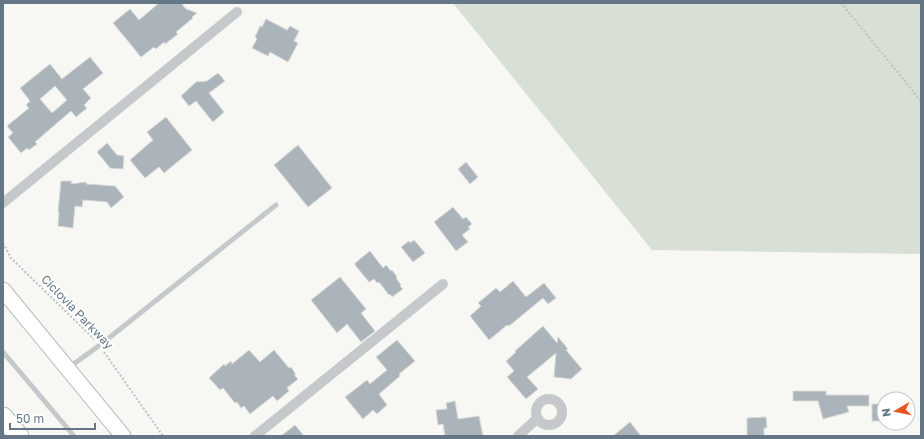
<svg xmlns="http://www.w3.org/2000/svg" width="924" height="439" viewBox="0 0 924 439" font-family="'Golos Text',sans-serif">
<rect width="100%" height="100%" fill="#f7f7f4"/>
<path fill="#d8dfd5" d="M 453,3 L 921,3 L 921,254 L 652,250 Z"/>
<g fill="#abb4ba" stroke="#d9d9d7" fill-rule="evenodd">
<path d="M 159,3 L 181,3 L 186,9 L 197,13 L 192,17 L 193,18 L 176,32 L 178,34 L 165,44 L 164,42 L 156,49 L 154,47 L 141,57 L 113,23 L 130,9 L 139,20 Z"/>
<path d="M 266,19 L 287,30 L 290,26 L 299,31 L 294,41 L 298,43 L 288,62 L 270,52 L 268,56 L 252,48 L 257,39 L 255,37 L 260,26 L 262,27 Z"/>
<path d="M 90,57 L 103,73 L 83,89 L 91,98 L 84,105 L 87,108 L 76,117 L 71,111 L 35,142 L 37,144 L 29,150 L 27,148 L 21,153 L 8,137 L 13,133 L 7,126 L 29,108 L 26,105 L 30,101 L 20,88 L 50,64 L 62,79 ZM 55,86 L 67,100 L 52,113 L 40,99 Z"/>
<path d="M 218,73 L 225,81 L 209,93 L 224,112 L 213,122 L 196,101 L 189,106 L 181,96 L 196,82 L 207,81 Z"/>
<path d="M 166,117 L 192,150 L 164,173 L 159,167 L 145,178 L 130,160 L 153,140 L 147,132 Z"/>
<path d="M 107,143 L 117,155 L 124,156 L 123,169 L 110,168 L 97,152 Z"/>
<path d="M 298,145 L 332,188 L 308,207 L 274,165 Z"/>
<path d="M 466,162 L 478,177 L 470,184 L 458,169 Z"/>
<path d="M 61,181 L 72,181 L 71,184 L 86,182 L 86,184 L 115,186 L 124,197 L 111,208 L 107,202 L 83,200 L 82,207 L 75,206 L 73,228 L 58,226 L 59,212 L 58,212 Z"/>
<path d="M 453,207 L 463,219 L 466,217 L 472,224 L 468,227 L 470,229 L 462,235 L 468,242 L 456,251 L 434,222 Z"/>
<path d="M 414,240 L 425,253 L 413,262 L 401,247 L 409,241 L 410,243 Z"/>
<path d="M 370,251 L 383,268 L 386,265 L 391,271 L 392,270 L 397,277 L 396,278 L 401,285 L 400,286 L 403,289 L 392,297 L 390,294 L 389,295 L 379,282 L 377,283 L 374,279 L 369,282 L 355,265 L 355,263 Z"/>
<path d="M 340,277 L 366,309 L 361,313 L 375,331 L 361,342 L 347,324 L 337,333 L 311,300 Z"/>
<path d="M 513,281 L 526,297 L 544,283 L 556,298 L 548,304 L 543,298 L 509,326 L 507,325 L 489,340 L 470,316 L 481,306 L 478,303 L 496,288 L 500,292 Z"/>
<path d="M 543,326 L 557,343 L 558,337 L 568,349 L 566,350 L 582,369 L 571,379 L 554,377 L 556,353 L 527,377 L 538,389 L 526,399 L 507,377 L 514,371 L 506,361 L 516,352 L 515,351 Z"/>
<path d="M 397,340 L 415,361 L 399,374 L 400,376 L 379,394 L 387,405 L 377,414 L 373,410 L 363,419 L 345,397 L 367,380 L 370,384 L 387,370 L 376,357 Z"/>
<path d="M 249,350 L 260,362 L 274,350 L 289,368 L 291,367 L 295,373 L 295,376 L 298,379 L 287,388 L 289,391 L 277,401 L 273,396 L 250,414 L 244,406 L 241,408 L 237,402 L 235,403 L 223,388 L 220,390 L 209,378 L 224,364 L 225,366 L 231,361 L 232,364 Z"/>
<path d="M 793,391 L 826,391 L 826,395 L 869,395 L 869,406 L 847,406 L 849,412 L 823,419 L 818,401 L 793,401 Z"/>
<path d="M 455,401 L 458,419 L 479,416 L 483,436 L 445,436 L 443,424 L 438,425 L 436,410 L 447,409 L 446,403 Z"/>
<rect x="872" y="404" width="12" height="17"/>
<path d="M 766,417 L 767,428 L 764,428 L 764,436 L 747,436 L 747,418 Z"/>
<path d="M 630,422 L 641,436 L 613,436 Z"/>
<path d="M 295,425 L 304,436 L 281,436 Z"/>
</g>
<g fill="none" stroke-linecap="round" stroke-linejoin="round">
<defs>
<path id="secondary" d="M 3,290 L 123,436"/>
<path id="highway" d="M 3,417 L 19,436"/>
</defs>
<use href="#secondary" stroke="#b7bcc1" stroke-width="17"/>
<use href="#highway" stroke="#b7bbbe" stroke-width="21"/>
<g stroke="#bec1c3" stroke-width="2" stroke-dasharray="2 2" stroke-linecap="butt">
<path d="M 841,3 L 921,101"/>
<path d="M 3,243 L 11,258 L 94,339"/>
<path d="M 104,352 L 163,436"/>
</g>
<g stroke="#c5c9cc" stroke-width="5">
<path d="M 3,352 L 74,436"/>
<path d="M 68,368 L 100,345 L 276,205"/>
</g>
<g stroke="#c5c9cc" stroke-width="10">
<path d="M 3,203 L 237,12"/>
<circle cx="549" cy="412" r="13"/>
<path d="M 255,436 L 443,284"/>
<path d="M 518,436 L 538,418"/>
</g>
<use href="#secondary" stroke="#fff" stroke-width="15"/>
<use href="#highway" stroke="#fff" stroke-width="19"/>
</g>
<g text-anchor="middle" stroke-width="4" stroke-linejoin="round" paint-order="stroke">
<g font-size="12" fill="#657786" stroke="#fff">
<text transform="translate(77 312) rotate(46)" y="4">Ciclovia Parkway</text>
</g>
</g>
<rect width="924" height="439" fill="none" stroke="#657786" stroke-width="8"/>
<g transform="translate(896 411) rotate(261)"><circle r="19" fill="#ffffff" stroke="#c1c9cf"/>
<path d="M0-3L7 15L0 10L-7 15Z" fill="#ea5622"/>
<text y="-6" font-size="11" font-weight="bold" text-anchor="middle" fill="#657786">N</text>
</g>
<path d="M10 423v6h85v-6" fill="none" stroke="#657786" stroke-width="2"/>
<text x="16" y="423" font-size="12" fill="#657786" stroke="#ffffff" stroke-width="3" paint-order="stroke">50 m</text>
</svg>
